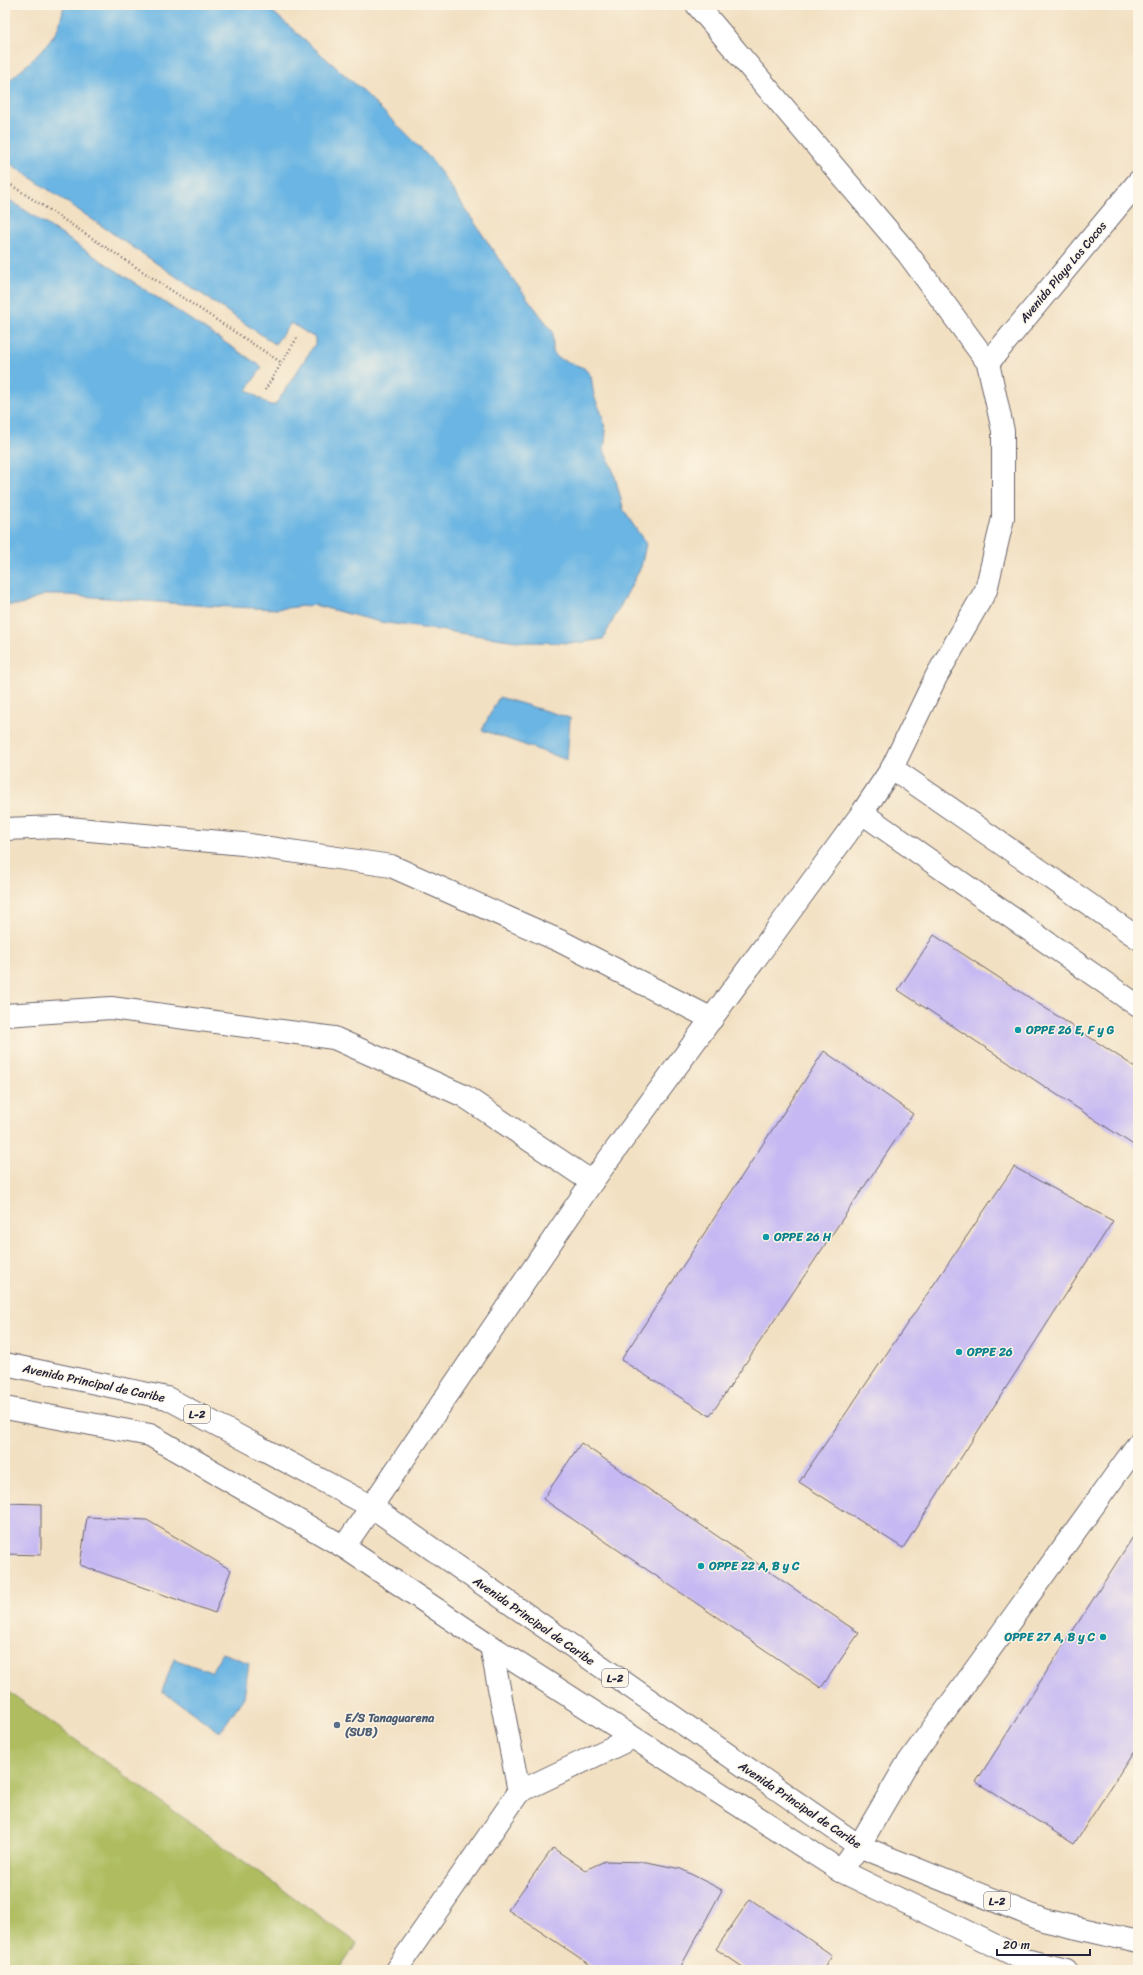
<svg xmlns="http://www.w3.org/2000/svg" width="1143" height="1975" viewBox="0 0 1143 1975" font-family="Sriracha,sans-serif">
<rect width="100%" height="100%" fill="#fcf5e5"/>
<filter id="ink" filterUnits="userSpaceOnUse"><feTurbulence type="fractalNoise" baseFrequency=".025" numOctaves="2"/><feDisplacementMap in="SourceGraphic" scale="8" xChannelSelector="R" yChannelSelector="G"/><feConvolveMatrix kernelMatrix="1 2 1 2 8 2 1 2 1" color-interpolation-filters="sRGB"/></filter>
<filter id="wash" filterUnits="userSpaceOnUse"><feTurbulence type="fractalNoise" baseFrequency=".012" numOctaves="4" result="noise"/><feDisplacementMap in="SourceGraphic" scale="16" xChannelSelector="R" yChannelSelector="G"/><feGaussianBlur stdDeviation="0.9" result="paint"/><feColorMatrix in="noise" values="0 0 0 0 0 0 0 0 0 0 0 0 0 0 0 0 0 1.4 0 .05"/><feComposite in="paint" operator="in"/></filter>
<g filter="url(#wash)">
<rect width="100%" height="100%" fill="#f2e0c2"/>
<path fill="#afbd60" stroke="#68704e" d="M 5,1689 L 357,1943 L 339,1970 L 5,1970 Z"/>
<g fill="#6bb5e3" stroke="#466c8f">
<path d="M 64,5 L 265,5 L 362,90 L 433,161 L 509,274 L 553,332 L 553,352 L 558,358 L 584,368 L 591,376 L 594,396 L 603,417 L 606,434 L 604,450 L 614,473 L 624,511 L 646,544 L 641,567 L 603,639 L 578,643 L 524,642 L 380,622 L 314,605 L 277,609 L 209,606 L 67,595 L 44,595 L 21,605 L 5,605 L 5,197 L 262,367 L 247,390 L 270,405 L 275,405 L 315,344 L 315,338 L 291,323 L 275,344 L 5,160 L 5,84 C 19,72 45,50 54,35 C 60,26 62,15 64,5 Z"/>
<path d="M 499,697 L 570,718 L 567,760 L 482,730 Z"/>
<path d="M 222,1653 L 249,1663 L 244,1697 L 220,1732 L 162,1691 L 174,1659 L 211,1672 Z"/>
</g>
<g id="blocks">
<g fill="#c6b9f3">
<path d="M 934,935 L 1138,1069 L 1138,1148 L 898,990 Z"/>
<path d="M 824,1051 L 913,1114 L 710,1416 L 621,1360 Z"/>
<path d="M 1014,1167 L 1113,1221 L 903,1548 L 799,1482 Z"/>
<path d="M 581,1443 L 859,1633 L 821,1688 L 543,1499 Z"/>
<path d="M 5,1503 L 41,1504 L 41,1555 L 5,1554 Z"/>
<path d="M 87,1517 L 147,1520 L 231,1570 L 215,1613 L 80,1565 Z"/>
<path d="M 1138,1529 L 1138,1745 L 1074,1844 L 976,1782 Z"/>
<path d="M 553,1848 L 585,1870 L 605,1861 L 647,1862 L 681,1869 L 722,1890 L 679,1970 L 598,1970 L 508,1910 Z"/>
<path d="M 750,1899 L 832,1955 L 822,1970 L 747,1970 L 716,1949 Z"/>
</g>
</g>
</g>
<g filter="url(#ink)">
<use href="#blocks" fill-opacity="0" stroke="#6b646a" stroke-width="1"/>
<g fill="none" stroke-linecap="round" stroke-linejoin="round">
<defs>
<g id="minor">
<path d="M 988,363 L 1138,182"/>
<path d="M 892,768 L 1138,938"/>
<path d="M 862,813 L 1138,1006"/>
<path d="M 5,829 L 57,827 L 243,844 L 391,866 L 560,941 L 712,1019"/>
<path d="M 5,1015 L 111,1008 L 334,1038 L 464,1096 L 592,1182"/>
<path d="M 344,1547 L 592,1182 L 862,813 L 892,768 L 936,677 L 986,590 L 1003,518 L 1003,431 L 988,363 L 908,254 L 697,5"/>
<path d="M 491,1646 L 519,1792 L 632,1738"/>
<path d="M 841,1871 L 859,1846 L 905,1767 L 1138,1444"/>
<path d="M 396,1970 L 519,1792"/>
</g>
<g id="primary">
<path d="M 5,1364 L 167,1398 L 372,1507 L 859,1846 L 1043,1920 L 1138,1942"/>
<path d="M 5,1408 L 150,1435 L 344,1547 L 491,1646 L 841,1871 L 1025,1960 L 1066,1970"/>
</g>
</defs>
<use href="#minor" stroke="#6b646a" stroke-width="24"/>
<use href="#primary" stroke="#6b646a" stroke-width="24"/>
<g stroke="#6b646a" stroke-width="2.5" stroke-dasharray="1 3" stroke-linecap="butt">
<path d="M 5,181 L 282,363"/>
<path d="M 265,390 L 297,338"/>
</g>
<use href="#minor" stroke="#fff" stroke-width="22"/>
<use href="#primary" stroke="#fff" stroke-width="22"/>
</g>
</g>
<g fill="#0f9aa8" stroke="#fcf5e5" stroke-width="1.5">
<circle cx="1018" cy="1030" r="4"/>
<circle cx="766" cy="1237" r="4"/>
<circle cx="959" cy="1352" r="4"/>
<circle cx="701" cy="1566" r="4"/>
<circle cx="1103" cy="1637" r="4"/>
</g>
<circle fill="#5c6f8a" stroke="#fcf5e5" stroke-width="1.5" cx="337" cy="1725" r="4"/>
<g text-anchor="middle" stroke-width="3" stroke-linejoin="round" paint-order="stroke">
<g fill="#fcf5e5" stroke="#63616e" stroke-width="1">
<rect x="184" y="1405" width="26" height="18" rx="3"/>
<rect x="602" y="1669" width="26" height="18" rx="3"/>
<rect x="984" y="1892" width="26" height="18" rx="3"/>
</g>
<g font-size="11" font-weight="bold" fill="#22223b">
<text x="197" y="1418">L-2</text>
<text x="615" y="1682">L-2</text>
<text x="997" y="1905">L-2</text>
</g>
<g font-size="12" fill="#22223b" stroke="#fcf5e5">
<text transform="translate(1063 272) rotate(-50)" y="4">Avenida Playa Los Cocos</text>
<text transform="translate(94 1383) rotate(12)" y="4">Avenida Principal de Caribe</text>
<text transform="translate(534 1621) rotate(35)" y="4">Avenida Principal de Caribe</text>
<text transform="translate(800 1805) rotate(34)" y="4">Avenida Principal de Caribe</text>
</g>
<g font-size="12" font-weight="bold" fill="#0d838f" stroke="#fcf5e5" text-anchor="start">
<text x="1026" y="1034">OPPE 26 E, F y G</text>
<text x="774" y="1241">OPPE 26 H</text>
<text x="967" y="1356">OPPE 26</text>
<text x="709" y="1570">OPPE 22 A, B y C</text>
<text x="1095" y="1641" text-anchor="end">OPPE 27 A, B y C</text>
</g>
<g font-size="12" font-weight="bold" fill="#4e5e75" stroke="#fcf5e5" text-anchor="start">
<text x="345" y="1722">E/S Tanaguarena<tspan x="345" dy="14">(SUB)</tspan></text>
</g>
</g>
<rect width="1143" height="1975" fill="none" stroke="#fcf5e5" stroke-width="20"/>
<path d="M997 1949v6h93v-6" fill="none" stroke="#22223b" stroke-width="2"/>
<text x="1003" y="1949" font-size="12" fill="#22223b" stroke="#fcf5e5" stroke-width="3" paint-order="stroke">20 m</text>
</svg>
